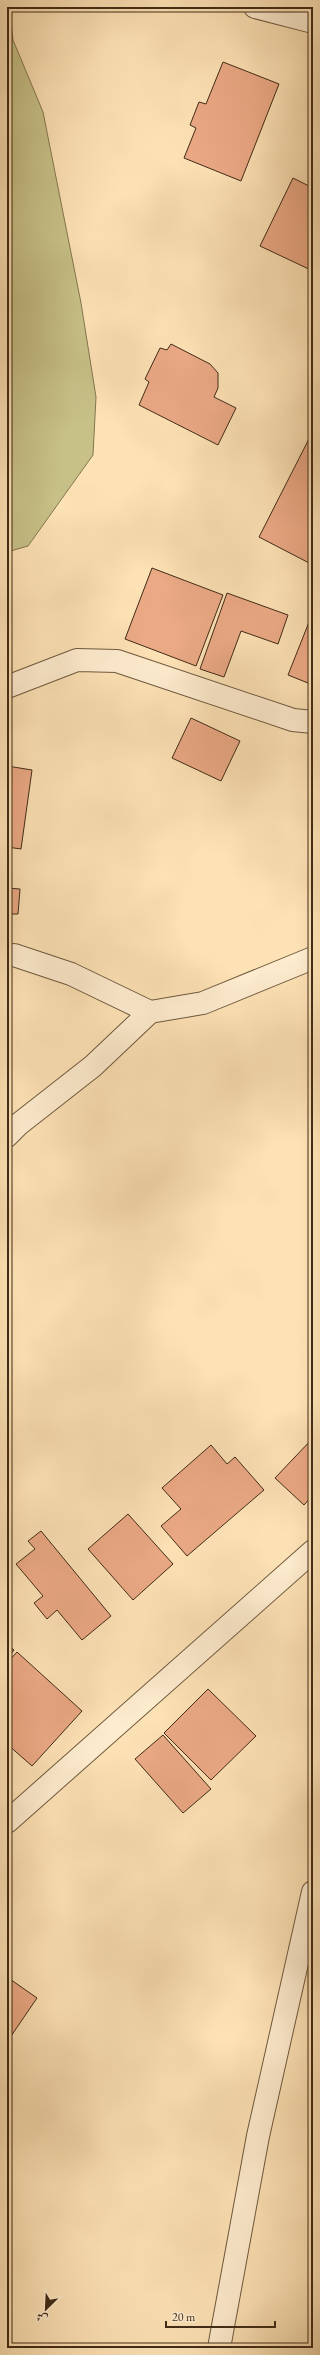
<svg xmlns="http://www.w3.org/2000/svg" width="320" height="2355" viewBox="0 0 320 2355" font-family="'EB Garamond',Amiri,serif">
<rect width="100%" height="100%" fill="#fde2b5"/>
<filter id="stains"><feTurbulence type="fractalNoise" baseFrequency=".005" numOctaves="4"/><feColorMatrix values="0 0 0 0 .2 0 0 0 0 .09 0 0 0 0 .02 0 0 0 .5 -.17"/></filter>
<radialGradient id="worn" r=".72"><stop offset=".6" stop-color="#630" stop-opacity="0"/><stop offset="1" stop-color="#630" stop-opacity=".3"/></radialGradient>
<path fill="#c7c188" stroke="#847650" d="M 7,7 L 9,7 L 13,40 L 43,112 L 81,303 L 96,397 L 93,455 L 28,546 L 7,552 Z"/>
<g fill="#eba985" stroke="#402b17">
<path d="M 223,62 L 279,84 L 241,181 L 184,158 L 196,128 L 190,125 L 199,102 L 206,104 Z"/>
<path d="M 293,178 L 313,188 L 313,271 L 260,246 Z"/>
<path d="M 171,344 L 210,364 L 218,373 L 218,388 L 214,397 L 236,408 L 218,445 L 139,405 L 149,382 L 145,379 L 160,348 L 167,350 Z"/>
<path d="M 313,431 L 313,565 L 259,537 Z"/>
<path d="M 152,568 L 223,595 L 196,666 L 125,639 Z"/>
<path d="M 227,593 L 288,615 L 278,644 L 241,631 L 224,677 L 200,669 Z"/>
<path d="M 313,612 L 313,685 L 288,675 Z"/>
<path d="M 191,718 L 240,741 L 221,781 L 172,758 Z"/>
<path d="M 7,766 L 32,770 L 21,849 L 7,847 Z"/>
<path d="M 7,888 L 20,889 L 18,914 L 7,914 Z"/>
<path d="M 313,1438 L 313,1495 L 304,1505 L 275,1478 Z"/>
<path d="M 211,1445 L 227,1464 L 235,1457 L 264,1490 L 187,1556 L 161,1526 L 181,1509 L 162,1488 Z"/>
<path d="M 128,1514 L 173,1564 L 133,1600 L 88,1549 Z"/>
<path d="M 41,1531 L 111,1616 L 82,1640 L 57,1610 L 47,1619 L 34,1603 L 43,1596 L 16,1564 L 35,1549 L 28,1541 Z"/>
<path d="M 7,1644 L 14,1650 L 7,1659 Z"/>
<path d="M 17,1652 L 82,1711 L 32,1766 L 7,1744 L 7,1663 Z"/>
<path d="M 208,1689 L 256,1736 L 211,1780 L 164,1733 Z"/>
<path d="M 163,1735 L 211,1789 L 183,1813 L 135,1759 Z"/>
<path d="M 7,1977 L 37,1998 L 7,2042 Z"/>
</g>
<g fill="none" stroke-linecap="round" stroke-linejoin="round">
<defs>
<g id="minor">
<path d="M 255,7 L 313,22"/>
<path d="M 7,687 L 77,660 L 117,661 L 293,720 L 313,722"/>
<path d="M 14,955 L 71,974 L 150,1012 L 203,1003 L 313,958"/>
<path d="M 7,1136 L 19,1124 L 93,1066 L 150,1012"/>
<path d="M 7,1822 L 313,1551"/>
<path d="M 219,2348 L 258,2136 L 313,1892"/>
</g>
</defs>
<use href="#minor" stroke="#6f593e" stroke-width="24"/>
<use href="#minor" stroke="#feeccf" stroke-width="22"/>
</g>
<rect width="320" height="2355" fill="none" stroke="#fde2b5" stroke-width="24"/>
<rect x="8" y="8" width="304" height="2339" fill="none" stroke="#402b17" stroke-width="2"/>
<rect x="12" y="12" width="296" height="2331" fill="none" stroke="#402b17"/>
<g transform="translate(46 2309) rotate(204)" stroke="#feeccf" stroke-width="3" paint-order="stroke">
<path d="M0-3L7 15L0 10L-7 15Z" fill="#402b17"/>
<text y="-6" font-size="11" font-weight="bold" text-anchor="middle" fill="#402b17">ش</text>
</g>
<path d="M166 2321v6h109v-6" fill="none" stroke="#402b17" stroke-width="2"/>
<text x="172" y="2321" font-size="12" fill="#402b17" stroke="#feeccf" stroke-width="3" paint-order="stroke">20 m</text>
<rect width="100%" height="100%" filter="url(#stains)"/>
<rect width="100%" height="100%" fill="url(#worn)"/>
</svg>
